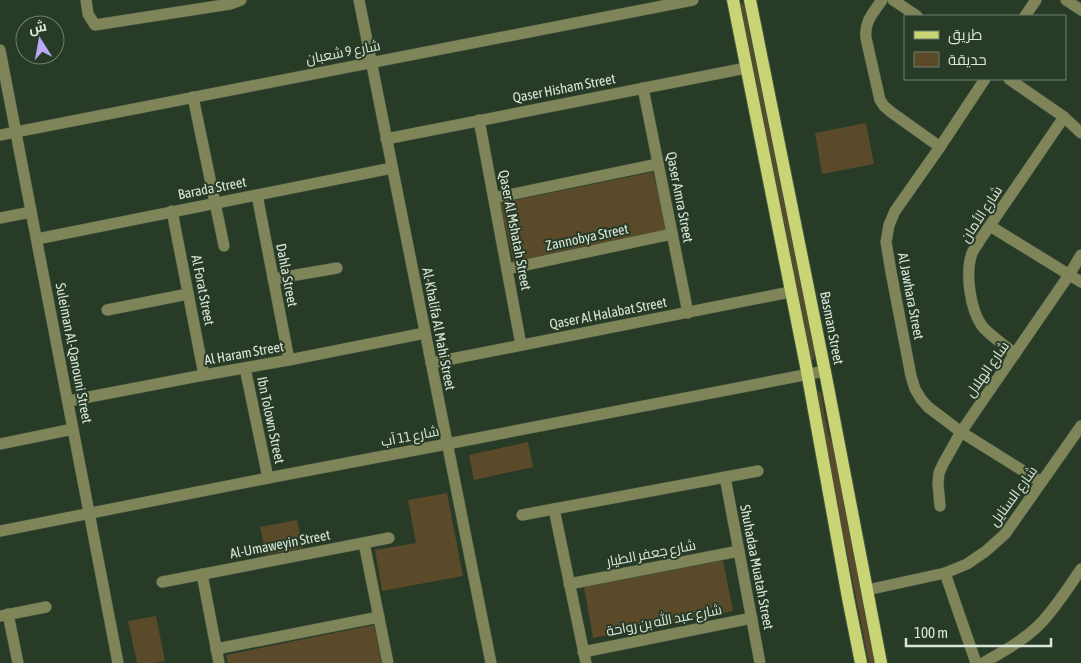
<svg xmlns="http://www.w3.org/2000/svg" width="1081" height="663" viewBox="0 0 1081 663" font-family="'Asap Condensed',Cairo,sans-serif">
<rect width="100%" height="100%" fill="#273b27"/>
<g fill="#5a4a29">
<path d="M 741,3 L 744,5 L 754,56 L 757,61 L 814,349 L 814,360 L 811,360 L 740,4 Z"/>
<path d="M 866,123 L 874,164 L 822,174 L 815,133 Z"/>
<path d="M 653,172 L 667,232 L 514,265 L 500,203 Z"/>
<path d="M 819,391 L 821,393 L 828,434 L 833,444 L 876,663 L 869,663 L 816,396 L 816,392 Z"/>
<path d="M 528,442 L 533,467 L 474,480 L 469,455 Z"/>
<path d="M 447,493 L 463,576 L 382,591 L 375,550 L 416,543 L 408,500 Z"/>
<path d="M 297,520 L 303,548 L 266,555 L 260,527 Z"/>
<path d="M 723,560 L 733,611 L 593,638 L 584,587 Z"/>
<path d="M 156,616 L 165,661 L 154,663 L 137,663 L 128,621 Z"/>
<path d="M 374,625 L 382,663 L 228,663 L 226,655 Z"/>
</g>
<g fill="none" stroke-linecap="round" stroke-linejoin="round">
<defs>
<g id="minor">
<path d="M 86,0 L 88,14 L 95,25 L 230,4 L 241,0"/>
<path d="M 359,0 L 491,663"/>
<path d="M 882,0 C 873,13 864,22 866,38 L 880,100 L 884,106 L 891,112 L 940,147"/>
<path d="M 893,0 L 917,16"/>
<path d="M 1066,0 L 1081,10"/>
<path d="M 1025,16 L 1036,0"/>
<path d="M 0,50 L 118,663"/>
<path d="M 985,79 L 940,147 L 895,211 L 889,225 L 886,242 L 891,272 L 911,376 L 915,389 L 921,399 L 928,407 L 961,432 L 1041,482"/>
<path d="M 1009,79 L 1064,117 L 1081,133"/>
<path d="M 643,88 L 688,313"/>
<path d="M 193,97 L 224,246"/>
<path d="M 479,120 L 521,345"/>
<path d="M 0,135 L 693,0"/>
<path d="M 386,139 L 746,68"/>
<path d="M 257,195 L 289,360"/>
<path d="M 494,198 L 658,164"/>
<path d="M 172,211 L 204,375"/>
<path d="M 0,218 L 31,212"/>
<path d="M 990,226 L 1081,282"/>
<path d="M 37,239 L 392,168"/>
<path d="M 507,269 L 672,234"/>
<path d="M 273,279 L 337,268"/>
<path d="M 107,310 L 188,294"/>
<path d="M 1015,354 C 1006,346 989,335 982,326 C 970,309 965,273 972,253 C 974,249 978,244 980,240 L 1064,117"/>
<path d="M 431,363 L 790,292"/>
<path d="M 245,368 L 268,478"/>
<path d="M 68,401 L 204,375 L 289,360 L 425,333"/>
<path d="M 0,444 L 73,429"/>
<path d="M 725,477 L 760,663"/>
<path d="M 940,506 L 938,483 L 939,473 L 943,464 L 961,432 L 1069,275 L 1081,255"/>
<path d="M 554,509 L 586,663"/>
<path d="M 522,515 L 758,471"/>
<path d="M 0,531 L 268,478 L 447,444 L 825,371"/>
<path d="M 364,543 L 388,663"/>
<path d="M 945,573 L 976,663"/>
<path d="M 202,574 L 219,663"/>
<path d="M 162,582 L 389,538"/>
<path d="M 569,584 L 739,551"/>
<path d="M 867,590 L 945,573 L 967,564 L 986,551 L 1005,534 L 1081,426"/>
<path d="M 8,614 L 18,663"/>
<path d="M 0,616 L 46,607"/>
<path d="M 216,649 L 379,617"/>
<path d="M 583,652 L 752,618"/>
<path d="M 983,663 C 1002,652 1023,641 1039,625 C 1055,609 1068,588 1081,569"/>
</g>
<g id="major">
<path d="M 733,0 L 806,366 L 848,598 L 861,663"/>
<path d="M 750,0 L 826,377 L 881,663"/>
</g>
</defs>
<use href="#minor" stroke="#445643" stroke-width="12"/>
<use href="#major" stroke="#445643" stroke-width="14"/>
<use href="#minor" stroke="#7f8558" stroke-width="11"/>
<use href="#major" stroke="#c9d574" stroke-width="12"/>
</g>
<g text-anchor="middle" stroke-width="4" stroke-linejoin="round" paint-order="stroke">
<g font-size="14" fill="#dae6d9" stroke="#273b27">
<text transform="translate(343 52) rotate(-11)" y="5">شارع 9 شعبان</text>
<text transform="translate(564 88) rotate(-11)" y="5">Qaser Hisham Street</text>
<text transform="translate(212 188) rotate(-11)" y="5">Barada Street</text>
<text transform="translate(680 197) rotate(79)" y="5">Qaser Amra Street</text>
<text transform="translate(981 214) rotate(-57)" y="5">شارع الأمان</text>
<text transform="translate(515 230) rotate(79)" y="5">Qaser Al Mshatah Street</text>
<text transform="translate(587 237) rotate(-12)" y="5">Zannobya Street</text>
<text transform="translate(287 275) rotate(79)" y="5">Dahla Street</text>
<text transform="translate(203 290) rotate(79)" y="5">Al Forat Street</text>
<text transform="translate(911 296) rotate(79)" y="5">Al Jawhara Street</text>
<text transform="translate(608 313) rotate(-11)" y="5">Qaser Al Halabat Street</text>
<text transform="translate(832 328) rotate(79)" y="5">Basman Street</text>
<text transform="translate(439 329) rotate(79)" y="5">Al-Khalifa Al Mahi Street</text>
<text transform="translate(74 353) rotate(79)" y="5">Suleiman Al-Qanouni Street</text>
<text transform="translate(244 353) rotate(-10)" y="5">Al Haram Street</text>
<text transform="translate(987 369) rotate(-55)" y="5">شارع الهلال</text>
<text transform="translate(271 420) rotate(78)" y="5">Ibn Tolown Street</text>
<text transform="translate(410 436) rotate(-11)" y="5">شارع 11 آب</text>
<text transform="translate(1013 496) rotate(-54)" y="5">شارع السنايل</text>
<text transform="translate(280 544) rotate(-11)" y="5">Al-Umaweyin Street</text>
<text transform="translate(651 553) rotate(-11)" y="5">شارع جعفر الطيار</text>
<text transform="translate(757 567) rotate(79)" y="5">Shuhadaa Muatah Street</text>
<text transform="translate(664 620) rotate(-11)" y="5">شارع عبد الله بن رواحة</text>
</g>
</g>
<rect x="904" y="15" width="162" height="65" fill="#273b27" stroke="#6f7f6e"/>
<rect x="914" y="31" width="25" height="8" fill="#c9d574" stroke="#6f7f6e"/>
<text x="948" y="40" font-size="15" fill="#dae6d9">طريق</text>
<rect x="914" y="52" width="25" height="15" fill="#5a4a29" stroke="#6f7f6e"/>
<text x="948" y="65" font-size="15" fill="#dae6d9">حديقة</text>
<g transform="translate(40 40) rotate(349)"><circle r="24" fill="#273b27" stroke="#6f7f6e"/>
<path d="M0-4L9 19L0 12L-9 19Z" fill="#baaaf6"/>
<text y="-8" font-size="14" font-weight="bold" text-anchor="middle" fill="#dae6d9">ش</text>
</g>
<path d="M906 638v8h145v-8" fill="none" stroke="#dae6d9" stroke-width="2.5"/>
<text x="914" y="638" font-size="15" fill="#dae6d9" stroke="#273b27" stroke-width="4" paint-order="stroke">100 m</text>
</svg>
